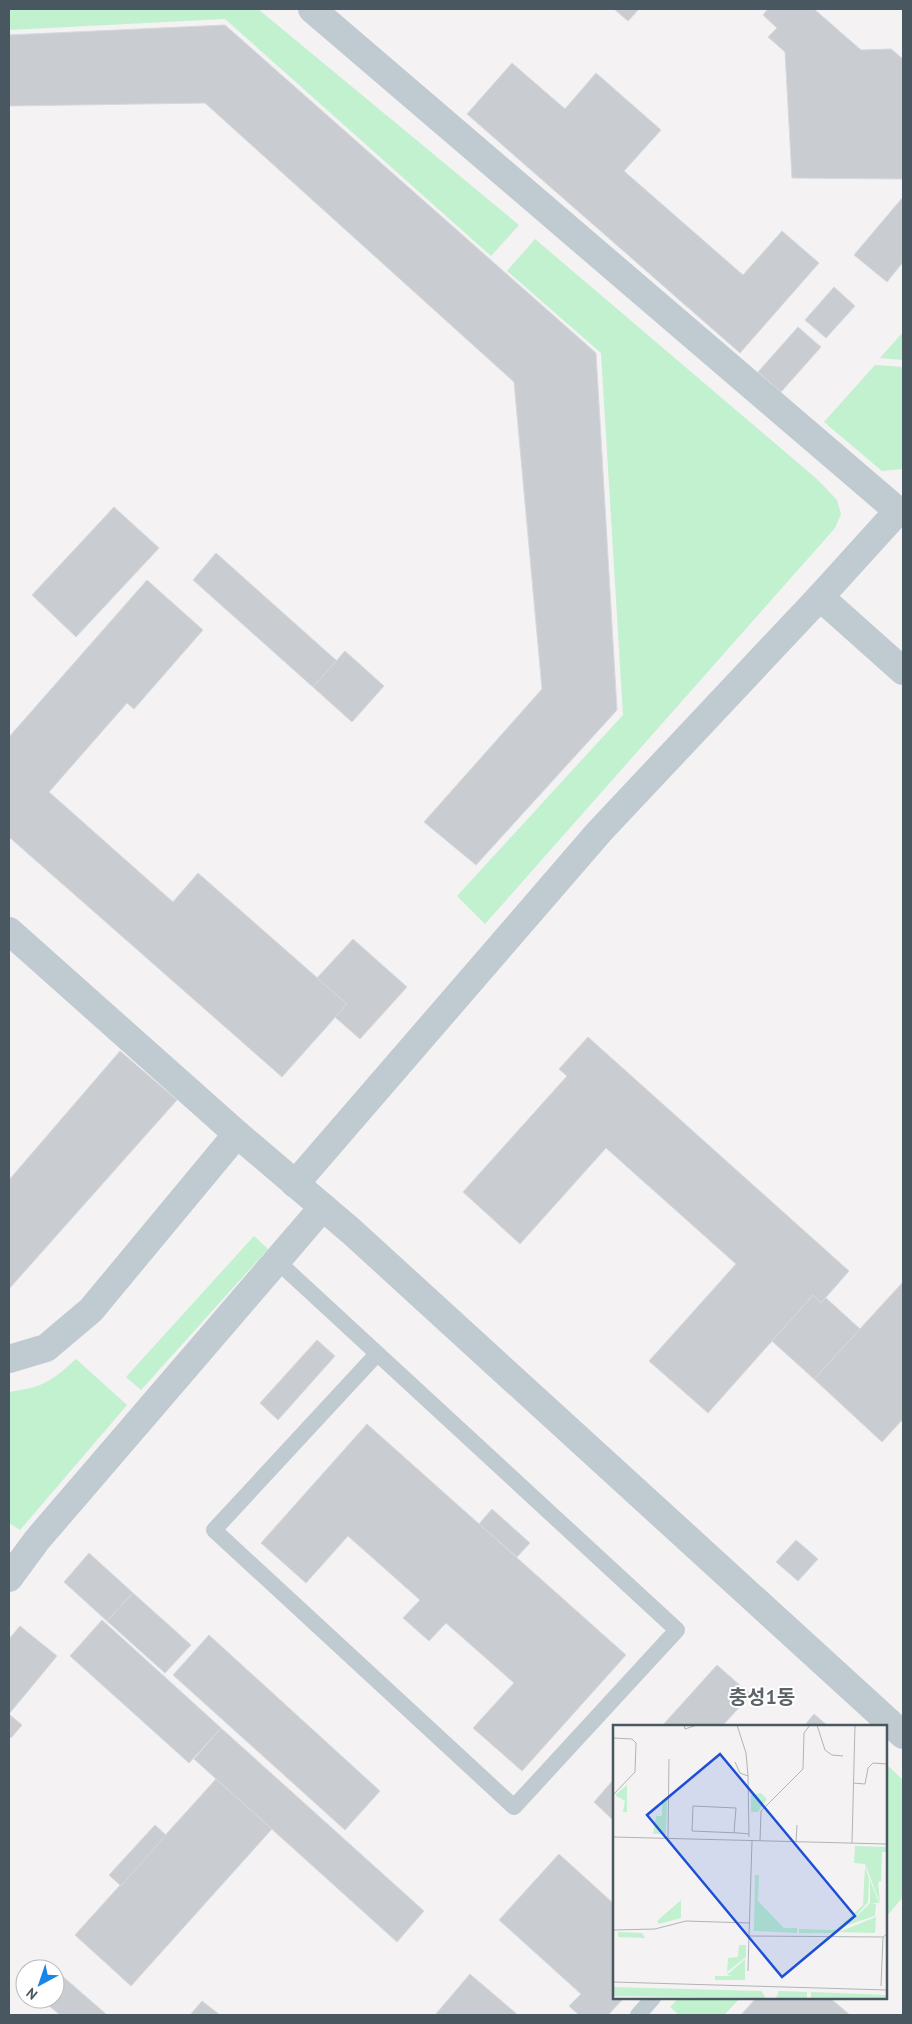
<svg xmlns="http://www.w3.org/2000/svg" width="912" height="2024" viewBox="0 0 912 2024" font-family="'PT Sans','Noto Sans KR',sans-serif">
<rect width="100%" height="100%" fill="#f4f2f2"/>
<g fill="#c1f1cf">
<path d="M 9,9 L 258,9 L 519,225 L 491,256 L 225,19 L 9,30 Z"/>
<path d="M 535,239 L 818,480 L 837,500 L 841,514 L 835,528 L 485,924 L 457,896 L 623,715 L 601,353 L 507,271 Z"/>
<path d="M 903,332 L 903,360 L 880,358 Z"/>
<path d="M 875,365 L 903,367 L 903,469 L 882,471 L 824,422 Z"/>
<path d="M 254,1236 L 268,1249 L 141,1390 L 126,1377 Z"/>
<path d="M 76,1359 L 127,1405 L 20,1530 L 9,1523 L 9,1392 C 43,1387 51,1382 76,1359 Z"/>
<path d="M 888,1766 L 903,1780 L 903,1897 L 886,1917 L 886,1768 Z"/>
<path d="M 679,1998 L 740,1998 L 724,2015 L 679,2015 L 670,2007 Z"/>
</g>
<g fill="#c9cdd1" stroke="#d6d9dd">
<path d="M 614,9 L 639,9 L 628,21 Z"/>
<path d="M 768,9 L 814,9 L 861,50 L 891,49 L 903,59 L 903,179 L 792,178 L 785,52 L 768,37 L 777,28 L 763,15 Z"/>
<path d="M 225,25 L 596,353 L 617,710 L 476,865 L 424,822 L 542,689 L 514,382 L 205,103 L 9,106 L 9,35 Z"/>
<path d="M 512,63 L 565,109 L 596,73 L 661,130 L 624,171 L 743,275 L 782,231 L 819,263 L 740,353 L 467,114 Z"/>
<path d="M 903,197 L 903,262 L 887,282 L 854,255 Z"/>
<path d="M 834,287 L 855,306 L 826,338 L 805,320 Z"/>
<path d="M 798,327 L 821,347 L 781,392 L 758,372 Z"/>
<path d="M 114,507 L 159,548 L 76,637 L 32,595 Z"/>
<path d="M 216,553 L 337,661 L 313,687 L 193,580 Z"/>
<path d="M 147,580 L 203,630 L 134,709 L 127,703 L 49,792 L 173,902 L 198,873 L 347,1004 L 282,1077 L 9,837 L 9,737 Z"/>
<path d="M 345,651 L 384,686 L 352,722 L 313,687 Z"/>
<path d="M 353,939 L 407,987 L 360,1039 L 335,1017 L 347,1004 L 317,978 Z"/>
<path d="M 588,1037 L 849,1271 L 821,1303 L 813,1295 L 708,1413 L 649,1361 L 736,1264 L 606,1148 L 520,1244 L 463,1192 L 567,1076 L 559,1069 Z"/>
<path d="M 120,1051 L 177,1100 L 9,1289 L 9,1180 Z"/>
<path d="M 903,1282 L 903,1419 L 882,1442 L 814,1379 Z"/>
<path d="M 813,1295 L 821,1303 L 826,1298 L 860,1329 L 814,1379 L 772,1341 Z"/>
<path d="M 317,1340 L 335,1356 L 278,1420 L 260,1403 Z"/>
<path d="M 367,1424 L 626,1655 L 522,1771 L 473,1728 L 514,1683 L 446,1623 L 429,1641 L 403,1618 L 420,1600 L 348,1536 L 306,1583 L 261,1543 Z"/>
<path d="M 492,1509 L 530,1543 L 517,1557 L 479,1524 Z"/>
<path d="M 796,1540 L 818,1559 L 798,1581 L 776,1562 Z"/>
<path d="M 89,1553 L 133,1593 L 107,1621 L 64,1582 Z"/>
<path d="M 133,1593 L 191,1645 L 165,1673 L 107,1621 Z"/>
<path d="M 102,1620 L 221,1728 L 189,1763 L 70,1656 Z"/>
<path d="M 20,1626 L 57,1656 L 9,1714 L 9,1639 Z"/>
<path d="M 209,1635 L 380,1791 L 345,1830 L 173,1675 Z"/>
<path d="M 717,1665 L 751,1695 L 722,1726 L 662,1726 Z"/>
<path d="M 9,1714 L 22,1725 L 11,1738 L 9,1736 Z"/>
<path d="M 814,1714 L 828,1726 L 804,1726 Z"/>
<path d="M 221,1728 L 424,1911 L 397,1942 L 194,1759 Z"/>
<path d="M 216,1779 L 272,1829 L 131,1986 L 75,1935 Z"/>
<path d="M 614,1779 L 614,1821 L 594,1802 Z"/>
<path d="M 155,1825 L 166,1835 L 121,1886 L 109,1875 Z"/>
<path d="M 559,1854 L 614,1904 L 614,1998 L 624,1998 L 608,2015 L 579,2015 L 569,2006 L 581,1994 L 499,1920 Z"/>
<path d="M 60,1974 L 107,2015 L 60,2015 L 41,1999 L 55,1999 L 55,1980 Z"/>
<path d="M 470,1974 L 518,2015 L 435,2015 Z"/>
<path d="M 756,1998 L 830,1998 L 850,2015 L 741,2015 Z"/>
<path d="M 202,2001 L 220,2015 L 190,2015 Z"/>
</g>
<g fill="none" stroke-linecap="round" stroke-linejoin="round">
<g stroke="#c0cad1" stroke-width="16">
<path d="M 277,1261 L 677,1630 L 514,1807 L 214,1530 L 377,1354"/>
<path d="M 638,2015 L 653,1998"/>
</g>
<g stroke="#c0cad1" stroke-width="28">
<path d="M 820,597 L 903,671"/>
<path d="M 9,931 L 237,1134 L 351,1231 L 903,1735"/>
<path d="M 295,1184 L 599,832 L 820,597 L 898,511 L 312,9"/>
<path d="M 9,1359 L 46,1348 L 91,1310 L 237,1134"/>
<path d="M 9,1578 L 37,1540 L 323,1207"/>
</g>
</g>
<g text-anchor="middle" stroke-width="4" stroke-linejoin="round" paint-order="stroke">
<g font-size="20" font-weight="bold" fill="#5e6367" stroke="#fff">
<text x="762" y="1704">충성1동</text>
</g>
</g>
<g transform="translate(613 1725)">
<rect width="274" height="274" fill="#f4f2f2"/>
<path d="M 14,60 L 14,87 L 10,87 L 12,76 L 2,70 ZM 148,68 L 154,74 L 145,87 L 138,87 L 138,70 ZM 49,75 L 54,75 L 53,109 L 40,109 L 43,91 L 49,91 ZM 242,121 L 274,122 L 274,127 L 269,127 L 268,156 L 265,157 L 267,178 L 252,139 L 241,138 ZM 252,142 L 256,153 L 255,177 L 237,198 L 257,178 L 257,155 L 266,178 L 258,178 L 263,179 L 262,191 L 234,200 L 224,208 L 186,208 L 186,204 L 223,205 L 250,180 ZM 142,150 L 146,150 L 145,176 L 171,203 L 184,203 L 184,208 L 141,206 ZM 68,175 L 68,193 L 46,199 L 44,196 ZM 263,192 L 262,208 L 226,207 ZM 5,207 L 29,208 L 32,213 L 5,212 ZM 126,220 L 133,220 L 133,232 L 114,247 L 115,233 L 125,232 ZM 132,234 L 132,255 L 102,255 L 102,251 L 121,251 L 114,250 ZM 0,262 L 148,266 L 152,271 L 151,273 L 0,271 ZM 166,266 L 194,267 L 194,273 L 163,273 ZM 198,267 L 274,270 L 274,273 L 198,273 Z" fill="#c1f1cf"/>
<path fill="none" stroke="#b0b4b8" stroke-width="1" d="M 71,0 L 72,4 L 84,0M 124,0 L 133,28 L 135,51M 204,0 L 212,25 L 219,30 L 230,31M 0,13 L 19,14 L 23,18 L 22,47 L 0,70M 122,37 L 127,48 L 135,51 L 136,112M 240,58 L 252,59 L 255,43 L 260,38 L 274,39M 121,108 L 123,83 L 80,81 L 79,106 L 126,108 L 136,109M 0,112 L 274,119M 55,113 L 56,34M 139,116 L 136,211 L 270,212 L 274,209M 147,116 L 148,86 L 190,44 L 191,8 L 197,0M 183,117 L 184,100M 239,118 L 242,0M 0,205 L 42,204 L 73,196 L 137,198M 135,246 L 136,211M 0,257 L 274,265M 268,261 L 270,212"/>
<path fill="#1d4ed8" fill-opacity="0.15" stroke="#1d4ed8" stroke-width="2.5" d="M 107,29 L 242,191 L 169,252 L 34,90 Z"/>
<rect width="274" height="274" fill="none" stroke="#495760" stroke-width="2.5"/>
</g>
<rect width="912" height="2024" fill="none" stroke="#495760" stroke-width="20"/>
<g transform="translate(40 1984) rotate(220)"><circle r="24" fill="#ffffff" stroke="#b6bcbf"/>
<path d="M0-4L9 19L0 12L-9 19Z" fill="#1885e8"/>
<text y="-8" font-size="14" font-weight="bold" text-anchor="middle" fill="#495760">N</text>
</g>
</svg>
